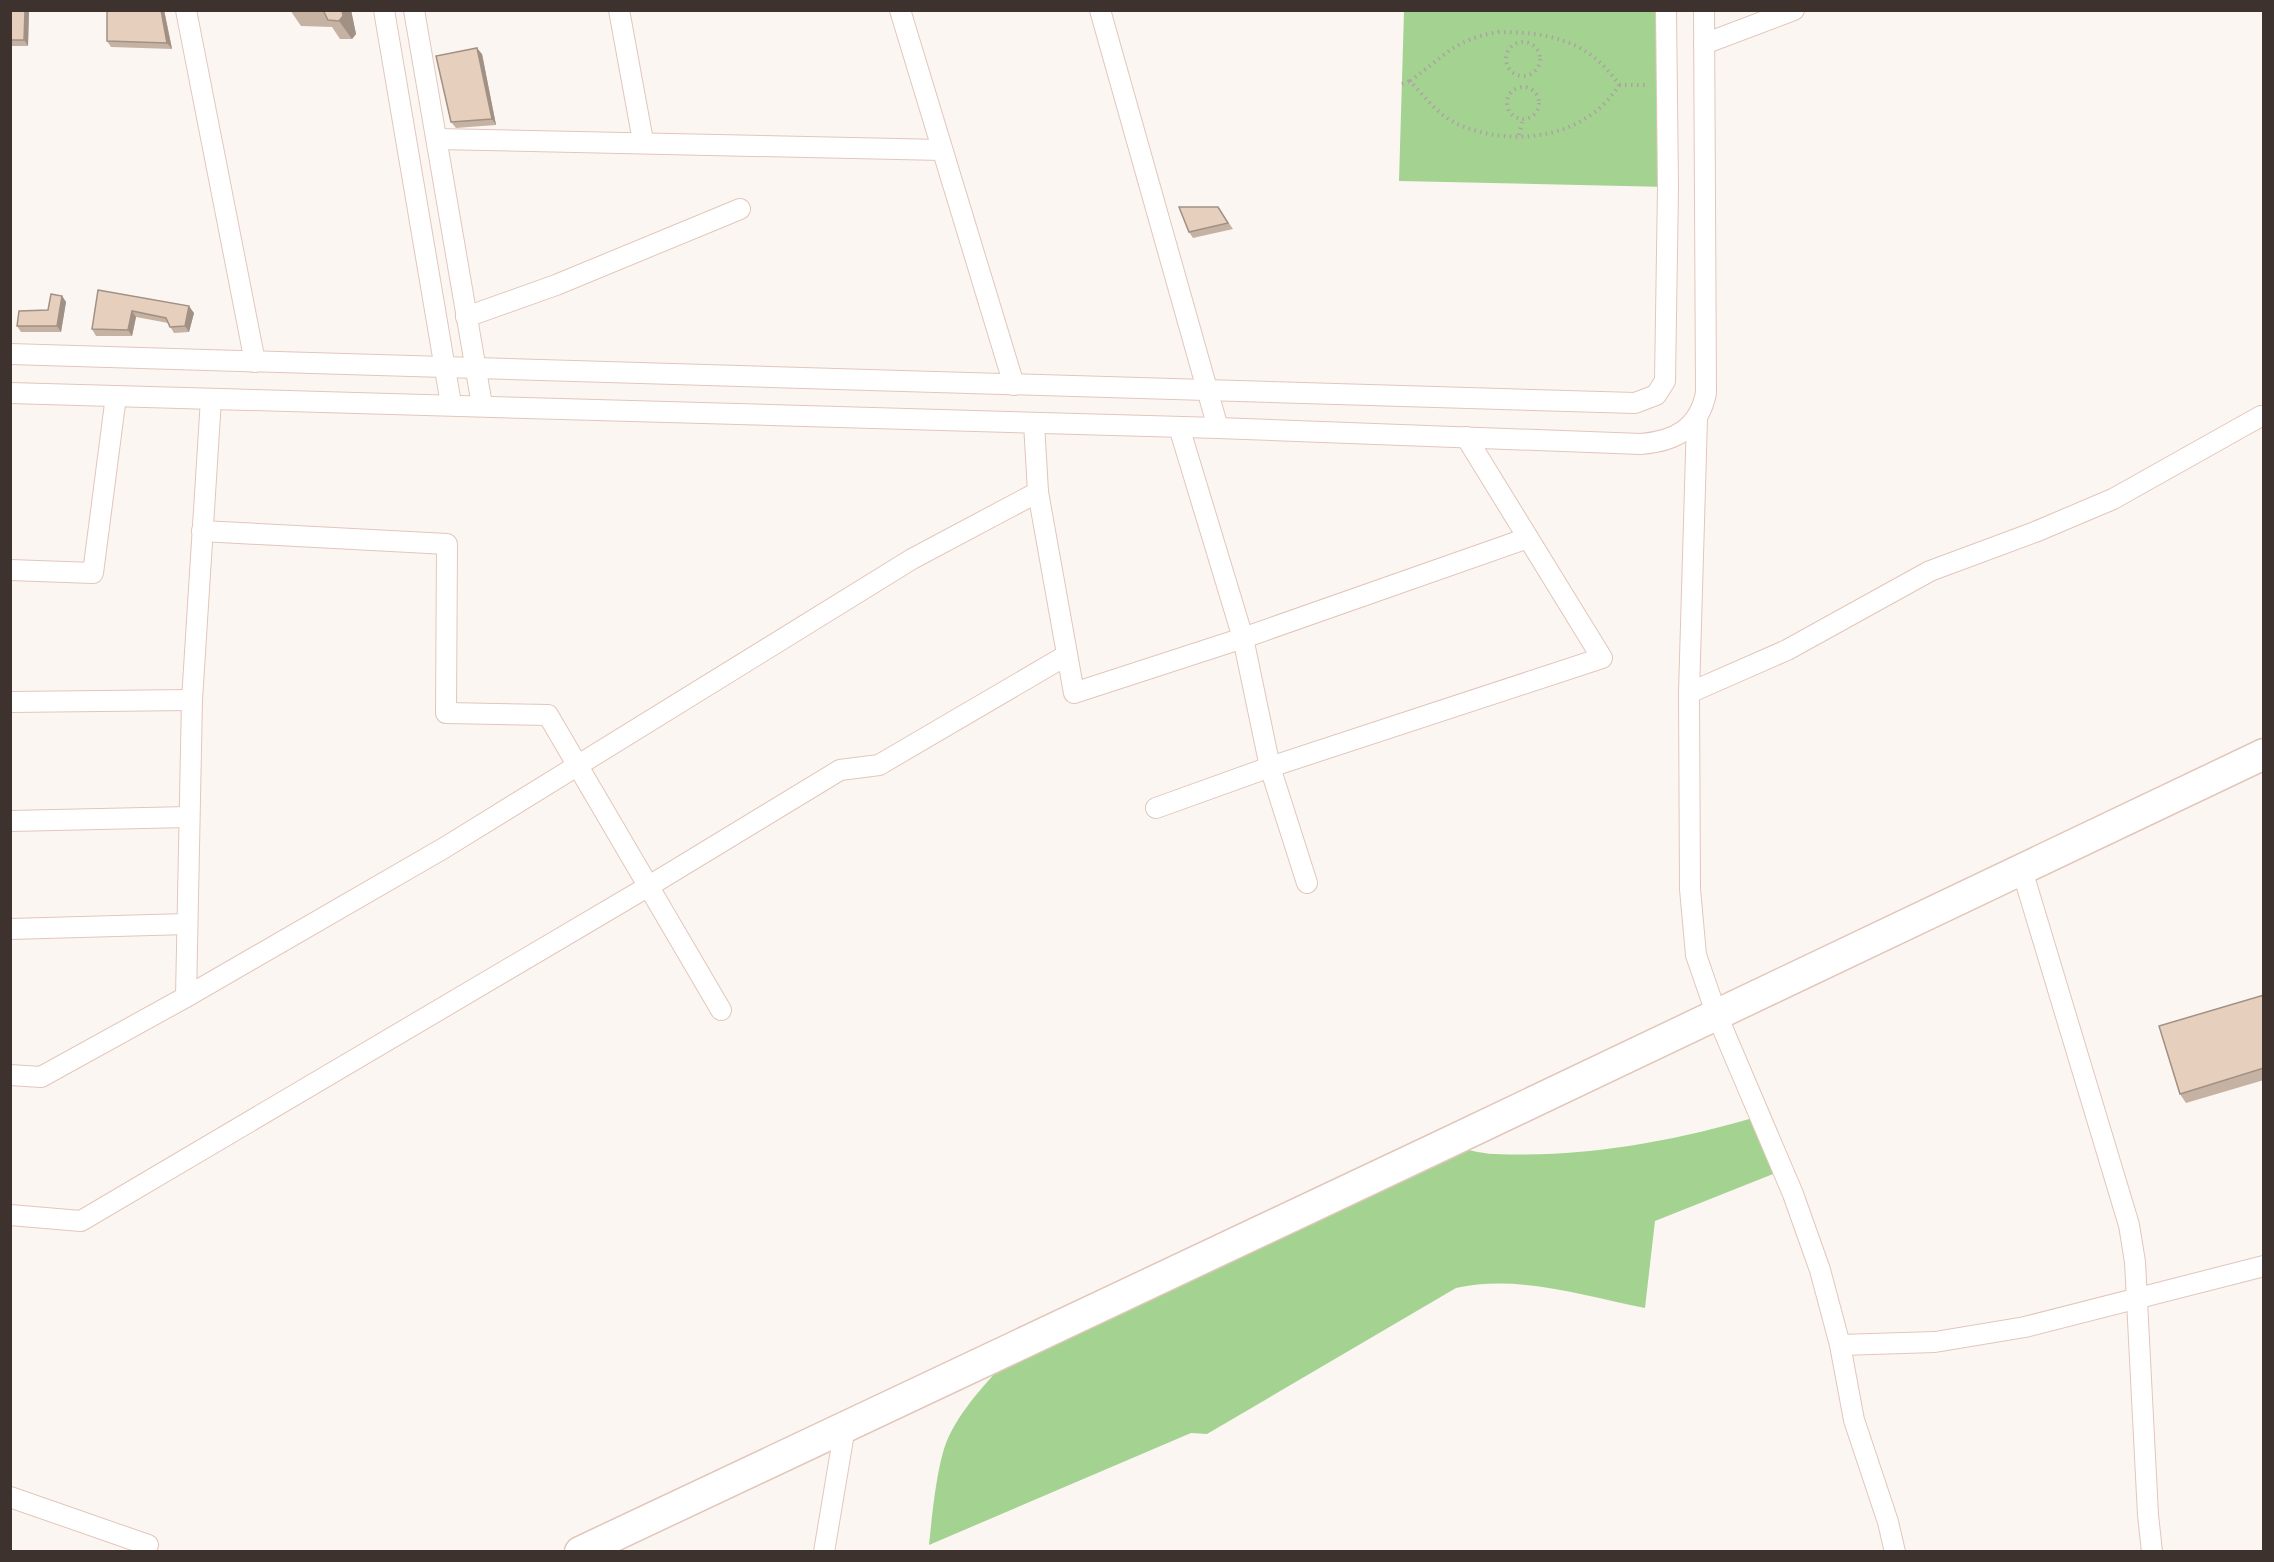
<svg xmlns="http://www.w3.org/2000/svg" width="2274" height="1562" viewBox="0 0 2274 1562" font-family="'Noto Sans',sans-serif">
<rect width="100%" height="100%" fill="#fcf6f3"/>
<g fill="#a4d391">
<path d="M 1404,11 L 1666,11 L 1668,187 L 1399,181 Z"/>
<path d="M 1760,1116 L 1783,1170 L 1655,1221 L 1645,1308 C 1584,1296 1518,1274 1456,1288 L 1207,1434 L 1191,1433 L 929,1545 C 932,1517 937,1460 949,1436 C 966,1401 997,1372 1023,1343 L 1445,1144 C 1461,1147 1479,1154 1495,1154 C 1585,1158 1675,1141 1760,1116 Z"/>
</g>
<g fill="none" stroke-linecap="round" stroke-linejoin="round">
<defs>
<g id="minor">
<path d="M 186,10 L 255,362"/>
<path d="M 384,10 L 451,404"/>
<path d="M 414,10 L 482,405"/>
<path d="M 619,10 L 643,141"/>
<path d="M 900,10 L 1014,385"/>
<path d="M 1100,10 L 1218,428"/>
<path d="M 1704,44 L 1794,10"/>
<path d="M 437,139 L 942,150"/>
<path d="M 466,317 L 556,285 L 740,209"/>
<path d="M 10,354 L 1635,403 L 1656,395 L 1665,381 L 1668,187 L 1666,10"/>
<path d="M 10,393 L 1218,428 L 1641,444 C 1676,441 1699,428 1706,393 L 1704,10"/>
<path d="M 1697,419 L 1689,693 L 1690,889 L 1696,955 L 1716,1013 L 1793,1194 L 1820,1270 L 1840,1345 L 1854,1420 L 1888,1522 L 1895,1552"/>
<path d="M 1034,423 L 1038,492 L 1074,693 L 1243,638 L 1528,538"/>
<path d="M 1179,427 L 1243,638 L 1270,767 L 1307,883"/>
<path d="M 202,531 L 447,544 L 446,713 L 548,715 L 721,1010"/>
<path d="M 10,570 L 93,573 L 116,396"/>
<path d="M 1689,693 L 1787,650 L 1930,571 L 2035,532 L 2113,499 L 2261,416"/>
<path d="M 10,702 L 192,700"/>
<path d="M 1156,808 L 1270,767 L 1602,658 L 1466,437"/>
<path d="M 10,821 L 189,817"/>
<path d="M 2022,870 L 2129,1225 L 2135,1262 L 2148,1515 L 2152,1552"/>
<path d="M 10,929 L 187,924"/>
<path d="M 186,997 L 192,700 L 211,399"/>
<path d="M 10,1075 L 41,1077 L 186,997 L 444,848 L 912,559 L 1038,492"/>
<path d="M 10,1215 L 81,1221 L 649,886 L 840,770 L 879,765 L 1067,655"/>
<path d="M 1840,1345 L 1935,1342 L 2025,1327 L 2264,1266"/>
<path d="M 10,1497 L 148,1545"/>
<path d="M 824,1552 L 845,1427"/>
</g>
<path id="highway" d="M 580,1552 L 1445,1144 L 2264,754"/>
</defs>
<use href="#minor" stroke="#e2c6ba" stroke-width="22"/>
<use href="#highway" stroke="#e2c6ba" stroke-width="33"/>
<g stroke="#aca4a1" stroke-width="4" stroke-dasharray="1.5 4.5" stroke-linecap="butt">
<path d="M 1498,32 C 1548,32 1589,40 1619,85 C 1587,137 1517,148 1462,126 C 1439,117 1426,98 1410,81 C 1445,56 1453,40 1498,32 Z"/>
<circle cx="1523" cy="59" r="17"/>
<path d="M 1402,84 L 1410,81"/>
<path d="M 1619,85 L 1648,85"/>
<circle cx="1523" cy="103" r="16"/>
<path d="M 1519,135 L 1523,119"/>
</g>
<use href="#minor" stroke="#fff" stroke-width="20"/>
<use href="#highway" stroke="#fff" stroke-width="30"/>
</g>
<g fill="#c6b2a3">
<path d="M 10,10 L 29,10 L 28,46 L 10,46 Z"/>
<path d="M 164,10 L 172,49 L 111,47 L 107,41 Z"/>
<path d="M 290,10 L 351,10 L 356,34 L 352,39 L 340,39 L 332,27 L 301,26 Z"/>
<path d="M 482,54 L 496,125 L 456,128 L 451,122 Z"/>
<path d="M 1218,207 L 1233,229 L 1193,238 L 1189,232 Z"/>
<path d="M 98,290 L 194,313 L 189,332 L 174,333 L 168,323 L 136,317 L 132,336 L 96,336 L 92,329 Z"/>
<path d="M 62,296 L 66,302 L 61,332 L 21,332 L 17,326 L 48,310 Z"/>
<path d="M 2264,995 L 2264,1080 L 2186,1103 L 2180,1094 Z"/>
</g>
<g fill="#a19184">
<path d="M 25,10 L 29,10 L 28,46 L 24,40 Z"/>
<path d="M 161,10 L 164,10 L 172,49 L 167,43 Z"/>
<path d="M 342,10 L 351,10 L 356,34 L 352,39 L 339,21 Z"/>
<path d="M 477,48 L 482,54 L 496,125 L 492,119 Z"/>
<path d="M 62,296 L 66,302 L 61,332 L 57,326 Z"/>
<path d="M 189,306 L 194,313 L 189,332 L 185,326 Z"/>
<path d="M 132,311 L 136,317 L 132,336 L 128,330 Z"/>
</g>
<g fill="#e6cfbd" stroke="#a19184" stroke-width="1.5">
<path d="M 10,10 L 25,10 L 24,40 L 10,40 Z"/>
<path d="M 107,10 L 161,10 L 167,43 L 107,41 Z"/>
<path d="M 323,10 L 342,10 L 343,16 L 339,21 L 328,20 Z"/>
<path d="M 477,48 L 492,119 L 451,122 L 436,56 Z"/>
<path d="M 1179,207 L 1218,207 L 1228,223 L 1189,232 Z"/>
<path d="M 98,290 L 189,306 L 185,326 L 170,327 L 166,318 L 132,311 L 128,330 L 92,329 Z"/>
<path d="M 51,294 L 62,296 L 57,326 L 17,326 L 19,311 L 48,310 Z"/>
<path d="M 2264,995 L 2264,1068 L 2180,1094 L 2159,1026 Z"/>
</g>
<rect width="2274" height="1562" fill="none" stroke="#3d322e" stroke-width="24"/>
</svg>
